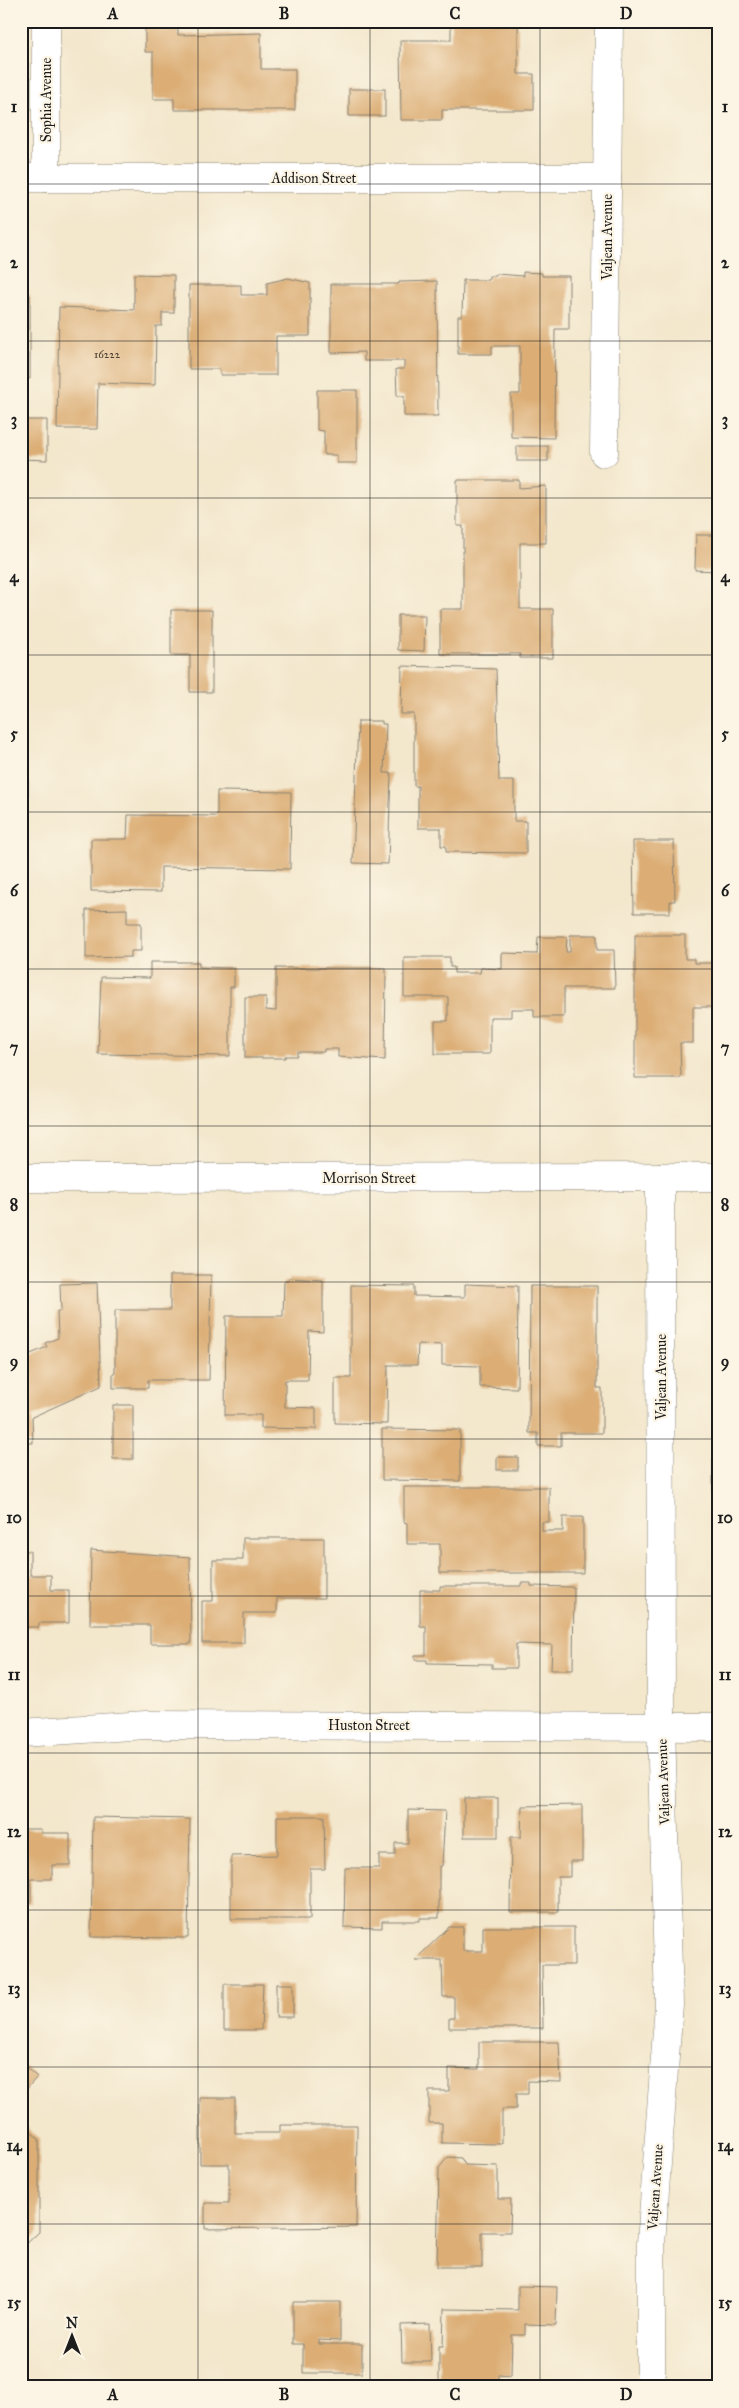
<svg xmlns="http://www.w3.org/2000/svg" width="739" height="2408" viewBox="0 0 739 2408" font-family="'IM FELL Great Primer',serif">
<rect width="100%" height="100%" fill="#fcf5e5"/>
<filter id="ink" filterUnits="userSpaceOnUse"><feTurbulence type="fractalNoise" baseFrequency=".02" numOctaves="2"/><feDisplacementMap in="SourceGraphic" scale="10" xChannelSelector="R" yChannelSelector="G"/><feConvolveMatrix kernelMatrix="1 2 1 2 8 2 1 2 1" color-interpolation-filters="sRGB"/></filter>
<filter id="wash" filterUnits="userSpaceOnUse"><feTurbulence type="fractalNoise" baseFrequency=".0096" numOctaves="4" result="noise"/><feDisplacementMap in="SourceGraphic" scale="20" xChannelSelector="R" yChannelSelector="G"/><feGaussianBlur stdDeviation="1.12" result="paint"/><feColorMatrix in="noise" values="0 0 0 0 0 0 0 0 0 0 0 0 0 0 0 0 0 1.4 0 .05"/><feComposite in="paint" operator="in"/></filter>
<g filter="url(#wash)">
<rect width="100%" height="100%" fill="#f3e7cc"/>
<g id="blocks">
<g fill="#dcae76">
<path d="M 145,21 L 178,21 L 178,35 L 261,33 L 261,69 L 295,69 L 295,110 L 174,110 L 174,99 L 153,99 L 153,52 L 145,52 Z"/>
<path d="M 451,21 L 518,21 L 518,74 L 534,74 L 534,110 L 442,110 L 442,120 L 401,120 L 400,40 L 451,40 Z"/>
<rect x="349" y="89" width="36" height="27"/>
<path d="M 523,272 L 542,273 L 542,276 L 569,276 L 569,329 L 555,329 L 554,438 L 511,437 L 511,394 L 520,394 L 520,346 L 492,346 L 492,354 L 458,354 L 458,316 L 462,316 L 463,280 L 489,280 L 489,276 L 496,276 L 496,274 L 523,276 Z"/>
<path d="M 134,274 L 174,275 L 174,313 L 162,313 L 162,326 L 156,326 L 155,385 L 98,383 L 97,429 L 57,429 L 59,307 L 134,310 Z"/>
<path d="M 288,278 L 310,283 L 310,336 L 276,336 L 276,375 L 220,375 L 220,369 L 189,369 L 189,285 L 241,285 L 241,295 L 267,295 L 267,283 Z"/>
<path d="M 437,281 L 438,416 L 404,416 L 404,396 L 397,396 L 396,369 L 404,369 L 404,361 L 364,361 L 364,352 L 331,353 L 331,284 L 399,284 L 399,282 Z"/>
<path d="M 21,295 L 30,295 L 30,379 L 21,378 Z"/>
<path d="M 317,390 L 357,390 L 357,463 L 337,463 L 337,455 L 324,455 L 324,431 L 317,430 Z"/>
<path d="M 21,420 L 47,420 L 47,460 L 21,459 Z"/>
<rect x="517" y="446" width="31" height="15"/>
<path d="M 457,480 L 519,480 L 519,488 L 546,486 L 546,543 L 520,543 L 520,609 L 553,609 L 553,658 L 520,658 L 520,654 L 440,654 L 440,609 L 463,609 L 463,526 L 457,526 Z"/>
<path d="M 696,535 L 718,535 L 718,571 L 695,570 Z"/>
<path d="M 171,610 L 212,610 L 212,692 L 190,692 L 190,655 L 171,655 Z"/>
<path d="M 398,615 L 425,615 L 424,651 L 398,650 Z"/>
<path d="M 402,666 L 496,669 L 499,781 L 514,781 L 514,821 L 526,821 L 526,853 L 446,852 L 446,846 L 441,846 L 441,828 L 418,828 L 418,786 L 414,786 L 414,714 L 401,714 Z"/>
<path d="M 358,721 L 382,721 L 382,724 L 386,724 L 384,773 L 391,773 L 388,864 L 353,863 Z"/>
<rect x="21" y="770" width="7" height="35"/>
<path d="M 217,791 L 291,792 L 290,869 L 161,867 L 161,892 L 91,891 L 91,839 L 127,839 L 128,815 L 217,816 Z"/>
<path d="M 633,841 L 674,841 L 675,901 L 670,901 L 670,913 L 634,913 Z"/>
<path d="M 127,909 L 127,923 L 141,923 L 141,951 L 131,951 L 131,957 L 86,958 L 86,910 Z"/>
<path d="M 570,935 L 597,935 L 597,950 L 614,950 L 615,988 L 564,988 L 564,1017 L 534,1017 L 534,1009 L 511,1009 L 511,1017 L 490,1017 L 490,1054 L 435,1054 L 435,1021 L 448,1021 L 448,997 L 404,997 L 404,957 L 450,957 L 450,967 L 454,967 L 454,973 L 480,973 L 481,968 L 502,969 L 502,953 L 537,954 L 538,937 L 567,937 L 566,952 L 570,952 Z"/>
<path d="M 635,935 L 685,935 L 685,959 L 694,959 L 694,963 L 718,963 L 718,1007 L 693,1007 L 693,1043 L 680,1043 L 681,1078 L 635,1078 Z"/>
<path d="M 150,962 L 199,962 L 199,967 L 234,968 L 234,987 L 230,987 L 230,1056 L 98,1054 L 101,977 L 150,978 Z"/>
<path d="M 276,968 L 386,968 L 385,1060 L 338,1057 L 338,1049 L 324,1049 L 324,1052 L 297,1052 L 297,1056 L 285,1056 L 285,1058 L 245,1058 L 245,997 L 266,997 L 266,1010 L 276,1011 Z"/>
<path d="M 170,1275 L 211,1275 L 209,1380 L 148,1380 L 148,1388 L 113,1388 L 113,1373 L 115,1373 L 115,1310 L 170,1310 Z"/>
<path d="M 289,1278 L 323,1280 L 323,1332 L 309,1331 L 308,1380 L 285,1380 L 285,1407 L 316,1408 L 316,1429 L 261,1428 L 261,1415 L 225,1415 L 226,1316 L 283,1316 L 284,1281 L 289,1281 Z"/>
<path d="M 97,1283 L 101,1386 L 32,1417 L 33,1443 L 21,1443 L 21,1358 L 47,1347 L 45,1343 L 58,1338 L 57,1311 L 61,1311 L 60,1284 Z"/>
<path d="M 465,1284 L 518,1286 L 517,1388 L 480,1387 L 480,1366 L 442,1365 L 442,1345 L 418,1344 L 417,1365 L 388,1365 L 387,1424 L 335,1423 L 335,1378 L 351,1378 L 351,1285 L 414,1286 L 414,1296 L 465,1297 Z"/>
<path d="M 530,1286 L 597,1286 L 597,1388 L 602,1388 L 602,1433 L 561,1433 L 561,1446 L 538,1446 L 538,1433 L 529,1433 Z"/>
<rect x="113" y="1405" width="20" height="54"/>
<path d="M 382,1429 L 460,1430 L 460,1481 L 382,1480 Z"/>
<rect x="497" y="1457" width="21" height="13"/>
<rect x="713" y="1459" width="5" height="37"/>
<path d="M 404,1487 L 549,1487 L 549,1522 L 542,1522 L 542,1531 L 563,1531 L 563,1517 L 583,1517 L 583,1573 L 440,1573 L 440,1544 L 407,1544 L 407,1523 L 404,1522 Z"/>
<path d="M 243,1538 L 324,1538 L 324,1598 L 277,1598 L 277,1613 L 244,1613 L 244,1643 L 202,1643 L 202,1601 L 213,1601 L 213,1560 L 243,1560 Z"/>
<path d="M 91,1550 L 190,1557 L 191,1644 L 150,1644 L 150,1625 L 90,1625 Z"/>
<path d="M 21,1551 L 30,1551 L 30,1575 L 51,1575 L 51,1590 L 69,1590 L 69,1623 L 39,1623 L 39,1627 L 21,1627 Z"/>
<path d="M 521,1583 L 531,1583 L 531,1586 L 574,1587 L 573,1670 L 551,1670 L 552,1645 L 516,1644 L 516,1668 L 492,1668 L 492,1664 L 427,1663 L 427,1660 L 415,1660 L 415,1655 L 426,1655 L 426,1626 L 420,1626 L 420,1590 L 440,1590 L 440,1586 L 521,1586 Z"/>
<rect x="464" y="1798" width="34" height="39"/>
<path d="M 582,1805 L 582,1861 L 570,1861 L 570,1877 L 558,1877 L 558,1912 L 510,1912 L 511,1837 L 521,1837 L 522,1806 Z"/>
<path d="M 408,1810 L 445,1811 L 442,1866 L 439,1866 L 439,1918 L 420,1918 L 420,1921 L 382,1921 L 382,1928 L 344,1927 L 345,1868 L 379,1868 L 379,1855 L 395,1855 L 395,1843 L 408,1843 Z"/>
<path d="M 277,1816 L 324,1816 L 325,1869 L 310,1869 L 310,1919 L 231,1919 L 231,1856 L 277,1855 Z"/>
<path d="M 93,1817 L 190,1819 L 188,1938 L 91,1937 Z"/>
<path d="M 21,1829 L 41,1829 L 41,1833 L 70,1833 L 70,1865 L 52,1865 L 52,1879 L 31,1879 L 31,1903 L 21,1903 Z"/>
<path d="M 449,1927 L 463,1927 L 463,1951 L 483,1951 L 483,1927 L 574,1927 L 574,1965 L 542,1965 L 543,2028 L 449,2028 L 449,2018 L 454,2018 L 454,1997 L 443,1997 L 442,1960 L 415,1960 Z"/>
<path d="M 224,1984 L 263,1984 L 261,2030 L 224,2030 Z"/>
<rect x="276" y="1984" width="17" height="33"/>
<path d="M 479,2042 L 559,2042 L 561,2082 L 528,2081 L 528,2094 L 516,2094 L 516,2109 L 502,2109 L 502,2144 L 442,2143 L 442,2123 L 429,2123 L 429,2091 L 449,2091 L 449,2068 L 479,2069 Z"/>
<path d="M 21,2063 L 37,2077 L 21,2095 Z"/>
<path d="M 200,2098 L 235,2098 L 235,2133 L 280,2133 L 280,2125 L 357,2125 L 356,2227 L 205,2229 L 205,2203 L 229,2203 L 229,2164 L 200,2164 Z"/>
<path d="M 21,2123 L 39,2139 L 39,2232 L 21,2249 Z"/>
<path d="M 448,2157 L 461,2158 L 465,2165 L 498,2166 L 498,2199 L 511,2199 L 510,2232 L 482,2232 L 482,2267 L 437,2267 L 439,2168 Z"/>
<path d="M 518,2286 L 557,2287 L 556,2325 L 525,2324 L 525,2335 L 512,2335 L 511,2376 L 498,2375 L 498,2387 L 439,2387 L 439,2346 L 443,2346 L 444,2309 L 518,2310 Z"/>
<path d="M 293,2302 L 340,2302 L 340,2341 L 319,2340 L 319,2344 L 362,2344 L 362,2373 L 303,2373 L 303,2344 L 293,2344 Z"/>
<path d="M 430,2324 L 431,2362 L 402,2362 L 401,2325 Z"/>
</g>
</g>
</g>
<g filter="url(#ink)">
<use href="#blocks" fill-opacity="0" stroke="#888274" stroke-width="1"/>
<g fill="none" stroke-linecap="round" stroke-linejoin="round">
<defs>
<g id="street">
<path d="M 46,21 L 46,178"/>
<path d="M 21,178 L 607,178"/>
<path d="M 604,453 L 609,21"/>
<path d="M 21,1178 L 718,1177"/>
<path d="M 21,1733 L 146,1725 L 718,1727"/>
<path d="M 651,2387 L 651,2243 L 669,2004 L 661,1726 L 660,1177"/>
</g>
</defs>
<use href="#street" stroke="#888274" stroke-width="29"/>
<use href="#street" stroke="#fff" stroke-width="28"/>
</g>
</g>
<path fill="none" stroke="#1c1c1c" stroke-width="1" stroke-opacity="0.55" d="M 198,21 L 198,2387M 370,21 L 370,2387M 540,21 L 540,2387M 21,184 L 718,184M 21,341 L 718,341M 21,498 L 718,498M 21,655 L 718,655M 21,812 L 718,812M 21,969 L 718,969M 21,1126 L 718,1126M 21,1282 L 718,1282M 21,1439 L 718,1439M 21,1596 L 718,1596M 21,1753 L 718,1753M 21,1910 L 718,1910M 21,2067 L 718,2067M 21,2224 L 718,2224"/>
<g text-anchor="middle" stroke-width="4.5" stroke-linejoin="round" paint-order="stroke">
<g font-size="11" fill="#4c4032">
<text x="107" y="358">16222</text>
</g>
<g font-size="14" fill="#1c1c1c" stroke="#fcf5e5">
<text transform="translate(46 100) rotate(-90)" y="5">Sophia Avenue</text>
<text x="314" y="183">Addison Street</text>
<text transform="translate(607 237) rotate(-90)" y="5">Valjean Avenue</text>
<text x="369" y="1183">Morrison Street</text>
<text transform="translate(661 1377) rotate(-90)" y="5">Valjean Avenue</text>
<text x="369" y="1730">Huston Street</text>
<text transform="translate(663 1782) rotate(-92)" y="5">Valjean Avenue</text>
<text transform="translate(655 2187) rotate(-86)" y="5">Valjean Avenue</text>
</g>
</g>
<rect width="739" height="2408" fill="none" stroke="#fcf5e5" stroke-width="55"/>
<g transform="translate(72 2336)" stroke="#fcf5e5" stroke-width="4" paint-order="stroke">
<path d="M0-4L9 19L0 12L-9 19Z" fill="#1c1c1c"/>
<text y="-8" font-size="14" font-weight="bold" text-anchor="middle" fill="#1c1c1c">N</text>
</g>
<rect x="28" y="28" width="684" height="2352" fill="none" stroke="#1c1c1c" stroke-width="2"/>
<g font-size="16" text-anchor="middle" font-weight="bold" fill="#1c1c1c">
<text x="113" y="19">A</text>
<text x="284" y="19">B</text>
<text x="455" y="19">C</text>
<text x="626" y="19">D</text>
<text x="14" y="112">1</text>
<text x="725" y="112">1</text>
<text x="14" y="268">2</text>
<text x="725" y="268">2</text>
<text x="14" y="425">3</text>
<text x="725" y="425">3</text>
<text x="14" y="582">4</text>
<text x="725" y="582">4</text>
<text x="14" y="739">5</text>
<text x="725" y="739">5</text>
<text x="14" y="896">6</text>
<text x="725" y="896">6</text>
<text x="14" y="1053">7</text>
<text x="725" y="1053">7</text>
<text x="14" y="1210">8</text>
<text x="725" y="1210">8</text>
<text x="14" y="1367">9</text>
<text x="725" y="1367">9</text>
<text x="14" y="1523">10</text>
<text x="725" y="1523">10</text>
<text x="14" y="1680">11</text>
<text x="725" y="1680">11</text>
<text x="14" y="1837">12</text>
<text x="725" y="1837">12</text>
<text x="14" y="1994">13</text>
<text x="725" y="1994">13</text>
<text x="14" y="2151">14</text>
<text x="725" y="2151">14</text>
<text x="14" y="2308">15</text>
<text x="725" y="2308">15</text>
<text x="113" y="2400">A</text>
<text x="284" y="2400">B</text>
<text x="455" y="2400">C</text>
<text x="626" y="2400">D</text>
</g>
</svg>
